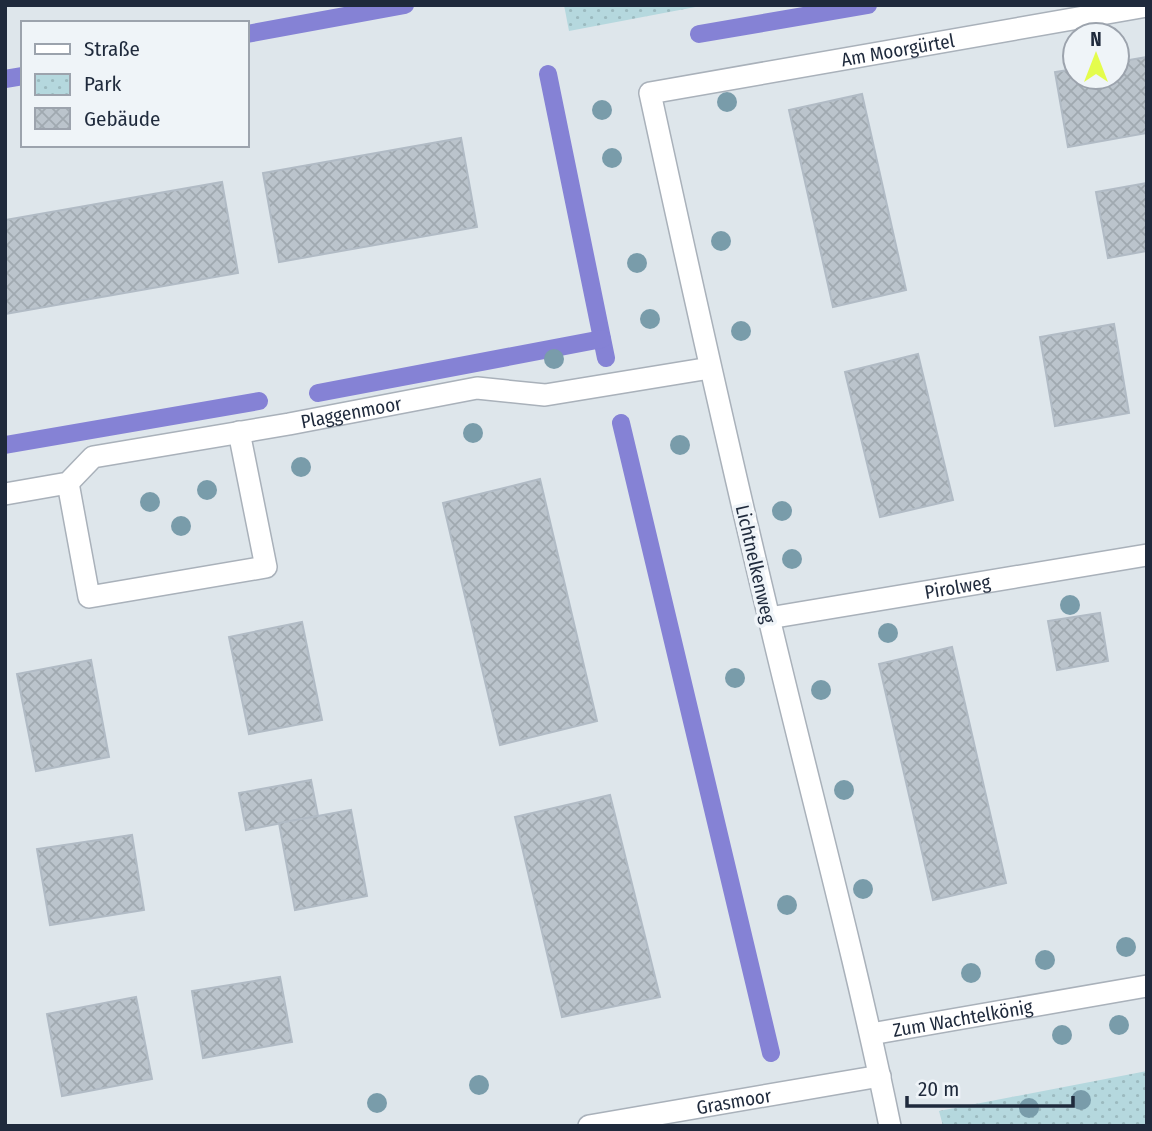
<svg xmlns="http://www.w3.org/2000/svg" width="1152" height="1131" viewBox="0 0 1152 1131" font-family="'Fira Sans Condensed',sans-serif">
<defs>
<pattern id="park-dots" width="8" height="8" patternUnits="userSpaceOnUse" patternTransform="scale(1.75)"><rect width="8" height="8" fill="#b5d8de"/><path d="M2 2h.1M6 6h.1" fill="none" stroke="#9bbabf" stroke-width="1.8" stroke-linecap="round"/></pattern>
<pattern id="building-cross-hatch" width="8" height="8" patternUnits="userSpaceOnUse" patternTransform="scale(1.75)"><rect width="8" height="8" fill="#bbc4cc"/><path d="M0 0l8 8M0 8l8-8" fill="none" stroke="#a0a9b0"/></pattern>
</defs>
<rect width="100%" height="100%" fill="#dee6eb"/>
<g fill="url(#park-dots)">
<path d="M 564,5 L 706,5 L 569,31 Z"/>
<path d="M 1147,1071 L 1147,1126 L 943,1126 L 939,1111 Z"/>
</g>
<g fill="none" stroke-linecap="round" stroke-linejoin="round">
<g stroke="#8582d5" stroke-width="18">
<path d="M 247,34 L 405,5"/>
<path d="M 699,34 L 868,5"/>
<path d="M 548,74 L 606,358"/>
<path d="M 5,79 L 23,76"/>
<path d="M 318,393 L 602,339"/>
<path d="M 621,423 L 771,1053"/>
<path d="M 5,445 L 259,401"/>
</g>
</g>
<g fill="url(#building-cross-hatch)" stroke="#b1bbc5" stroke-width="2">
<path d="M 1147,57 L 1147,133 L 1068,147 L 1055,72 L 1075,69 L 1075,77 L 1117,77 L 1117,62 Z"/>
<path d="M 862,94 L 906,290 L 833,307 L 789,110 Z"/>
<path d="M 461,138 L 477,227 L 279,262 L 263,173 Z"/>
<path d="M 222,182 L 238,273 L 5,314 L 5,220 Z"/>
<path d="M 1147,183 L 1147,251 L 1108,258 L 1096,192 Z"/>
<path d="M 1114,324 L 1129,413 L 1055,426 L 1040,337 Z"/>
<path d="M 918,354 L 953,500 L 880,517 L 845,372 Z"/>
<path d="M 540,479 L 597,721 L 500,745 L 443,503 Z"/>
<path d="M 1100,613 L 1108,661 L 1057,670 L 1048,621 Z"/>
<path d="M 302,622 L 322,720 L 249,734 L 229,637 Z"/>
<path d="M 952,647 L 1006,883 L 933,900 L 879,664 Z"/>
<path d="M 91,660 L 109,757 L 36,771 L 17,674 Z"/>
<path d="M 311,780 L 318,816 L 246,830 L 239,793 Z"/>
<path d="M 610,795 L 660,997 L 562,1017 L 515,817 Z"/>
<path d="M 351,810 L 367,896 L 295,910 L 279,823 Z"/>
<path d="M 132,835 L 144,910 L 50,925 L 37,849 Z"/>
<path d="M 280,977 L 292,1042 L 203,1058 L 192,991 Z"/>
<path d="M 136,997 L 152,1079 L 62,1096 L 47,1014 Z"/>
</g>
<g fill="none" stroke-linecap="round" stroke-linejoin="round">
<defs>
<path id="lane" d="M 68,483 L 89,597 L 266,567 L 239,432"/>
<g id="street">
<path id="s1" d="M 5,494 L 68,483 L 93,457 L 289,424 L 477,388 L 545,395 L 710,368"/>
<path id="s2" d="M 769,618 L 1147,555"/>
<path id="s3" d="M 871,1034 L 1147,986"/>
<path id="s4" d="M 589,1126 L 880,1076"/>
<path id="s5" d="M 890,1126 C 855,955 809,787 769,618 C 727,443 688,268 650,93 L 1147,6"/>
</g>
</defs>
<use href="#lane" stroke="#a9b1ba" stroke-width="24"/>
<use href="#street" stroke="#a9b1ba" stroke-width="24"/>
<use href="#lane" stroke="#fff" stroke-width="21"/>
<use href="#street" stroke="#fff" stroke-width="21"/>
</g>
<g fill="#799caa">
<circle cx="727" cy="102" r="10"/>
<circle cx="602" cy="110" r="10"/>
<circle cx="612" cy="158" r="10"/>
<circle cx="721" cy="241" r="10"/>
<circle cx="637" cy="263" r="10"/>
<circle cx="650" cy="319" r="10"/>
<circle cx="741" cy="331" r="10"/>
<circle cx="554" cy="359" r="10"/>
<circle cx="473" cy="433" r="10"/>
<circle cx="680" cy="445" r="10"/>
<circle cx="301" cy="467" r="10"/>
<circle cx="207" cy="490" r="10"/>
<circle cx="150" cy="502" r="10"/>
<circle cx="782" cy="511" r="10"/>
<circle cx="181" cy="526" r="10"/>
<circle cx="792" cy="559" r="10"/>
<circle cx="1070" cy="605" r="10"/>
<circle cx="888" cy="633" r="10"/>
<circle cx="735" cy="678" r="10"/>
<circle cx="821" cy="690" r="10"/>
<circle cx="844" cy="790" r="10"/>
<circle cx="863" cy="889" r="10"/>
<circle cx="787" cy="905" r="10"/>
<circle cx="1126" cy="947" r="10"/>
<circle cx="1045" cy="960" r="10"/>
<circle cx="971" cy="973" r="10"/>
<circle cx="1119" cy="1025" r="10"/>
<circle cx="1062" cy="1035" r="10"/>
<circle cx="479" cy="1085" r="10"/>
<circle cx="1081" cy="1100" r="10"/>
<circle cx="377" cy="1103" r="10"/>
<circle cx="1029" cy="1108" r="10"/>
</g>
<g text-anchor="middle" stroke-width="7" stroke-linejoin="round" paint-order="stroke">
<g font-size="19" fill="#1f2a3c" stroke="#eff4f8">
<text dy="7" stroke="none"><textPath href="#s5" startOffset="1312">Am Moorgürtel</textPath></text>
<text dy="7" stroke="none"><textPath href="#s1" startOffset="362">Plaggenmoor</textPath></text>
<text transform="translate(756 564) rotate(77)" y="7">Lichtnelkenweg</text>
<text dy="7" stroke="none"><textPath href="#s2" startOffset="191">Pirolweg</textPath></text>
<text dy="7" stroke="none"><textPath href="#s3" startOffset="93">Zum Wachtelkönig</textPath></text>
<text dy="7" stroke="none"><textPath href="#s4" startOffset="147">Grasmoor</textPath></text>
</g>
</g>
<rect width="1152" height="1131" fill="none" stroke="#1f2a3c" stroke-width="14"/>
<rect x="21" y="21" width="228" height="126" fill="#eff4f8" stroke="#9ca3ad" stroke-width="2"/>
<rect x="35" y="44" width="35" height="10" fill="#ffffff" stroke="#9ca3ad" stroke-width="2"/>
<text x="84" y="56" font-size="21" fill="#1f2a3c">Straße</text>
<rect x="35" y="74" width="35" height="21" fill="url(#park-dots)" stroke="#9ca3ad" stroke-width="2"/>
<text x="84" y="91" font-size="21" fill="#1f2a3c">Park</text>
<rect x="35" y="108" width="35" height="21" fill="url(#building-cross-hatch)" stroke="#9ca3ad" stroke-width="2"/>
<text x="84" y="126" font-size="21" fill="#1f2a3c">Gebäude</text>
<g transform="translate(1096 56)"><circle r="33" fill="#eff4f8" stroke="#9ca3ad" stroke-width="2"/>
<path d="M0-5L12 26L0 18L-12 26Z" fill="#e4fc4c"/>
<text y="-10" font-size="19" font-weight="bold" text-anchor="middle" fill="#1f2a3c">N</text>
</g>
<path d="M907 1096v10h166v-10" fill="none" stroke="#1f2a3c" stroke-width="3.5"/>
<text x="918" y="1096" font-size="21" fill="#1f2a3c" stroke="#eff4f8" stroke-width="5" paint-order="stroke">20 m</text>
</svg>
